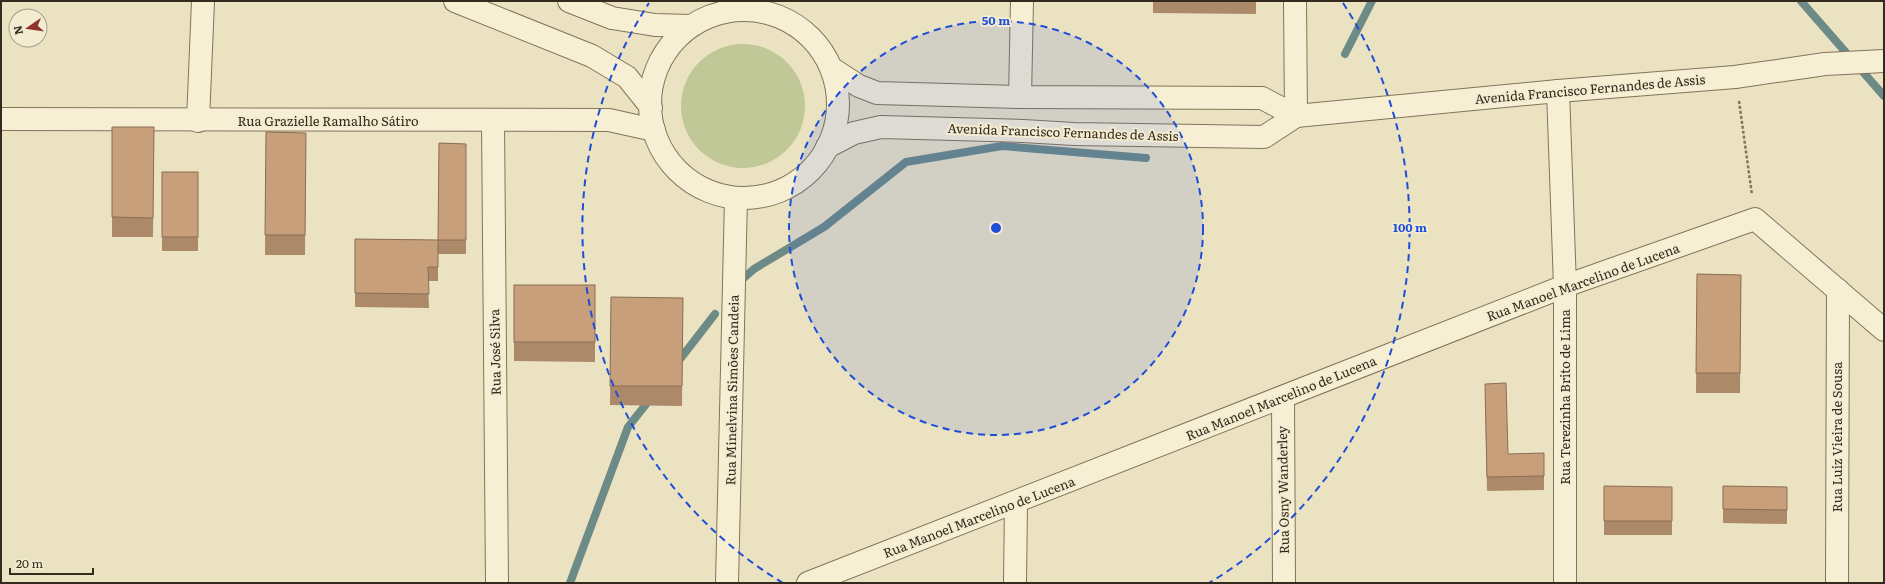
<svg xmlns="http://www.w3.org/2000/svg" width="1885" height="584" viewBox="0 0 1885 584" font-family="Literata,serif">
<rect width="100%" height="100%" fill="#ebe2c2"/>
<circle fill="#bfc896" cx="743" cy="106" r="62"/>
<g fill="none" stroke-linecap="round" stroke-linejoin="round">
<g stroke="#6c8b86" stroke-width="8">
<path d="M 1801,1 L 1884,96"/>
<path d="M 1345,54 L 1372,1"/>
<path d="M 738,283 L 754,269 L 824,227 L 906,162 L 1002,146 L 1146,158"/>
<path d="M 677,363 L 715,314"/>
<path d="M 570,583 L 628,427 L 651,398"/>
</g>
<defs>
<g id="minor">
<path d="M 455,1 L 592,56 L 627,77 L 651,107"/>
<path d="M 569,1 L 612,18 L 655,25 L 690,26"/>
<path d="M 1295,1 L 1296,116"/>
<circle cx="744" cy="104" r="94"/>
<path d="M 831,68 L 859,86 L 877,93 L 1020,97 L 1262,98 L 1296,116"/>
<path d="M 1558,91 L 1565,286 L 1565,583"/>
<path d="M 1020,97 L 1022,1"/>
<path d="M 1,119 L 609,120 L 654,130"/>
<path d="M 198,121 L 203,1"/>
<path d="M 493,121 L 497,583"/>
<path d="M 827,147 L 854,133 L 881,127 L 1023,131 L 1074,134 L 1264,137 L 1296,116 L 1558,91 L 1735,77 L 1825,64 L 1884,61"/>
<path d="M 1283,398 L 1284,583"/>
<path d="M 727,583 L 736,198"/>
<path d="M 808,583 L 1565,286 L 1755,219 L 1884,330"/>
<path d="M 1015,583 L 1016,502"/>
<path d="M 1837,583 L 1838,290"/>
</g>
</defs>
<use href="#minor" stroke="#84735a" stroke-width="24"/>
<path stroke="#84735a" stroke-width="2.5" stroke-dasharray="3 2" stroke-linecap="butt" d="M 1739,101 L 1752,195"/>
<use href="#minor" stroke="#f7efd4" stroke-width="22"/>
</g>
<g fill="#ab8969">
<path d="M 1153,1 L 1256,1 L 1256,14 L 1153,13 Z"/>
<path d="M 112,127 L 154,127 L 153,237 L 112,237 Z"/>
<path d="M 266,132 L 306,133 L 305,255 L 265,255 Z"/>
<path d="M 439,143 L 466,144 L 466,254 L 438,254 L 438,281 L 428,281 L 429,308 L 355,307 L 355,239 L 438,240 Z"/>
<rect x="162" y="172" width="36" height="79"/>
<path d="M 1697,274 L 1741,275 L 1740,393 L 1696,393 Z"/>
<path d="M 514,285 L 595,285 L 595,362 L 514,361 Z"/>
<path d="M 611,297 L 683,298 L 682,406 L 610,405 Z"/>
<path d="M 1485,398 L 1508,454 L 1544,476 L 1544,490 L 1487,491 Z"/>
<path d="M 1604,486 L 1672,487 L 1672,535 L 1604,535 Z"/>
<path d="M 1723,486 L 1787,487 L 1787,524 L 1723,523 Z"/>
</g>
<g fill="#c79f7a" stroke="#8b6f55">
<path d="M 112,127 L 154,127 L 153,218 L 112,217 Z"/>
<path d="M 266,132 L 306,133 L 305,235 L 265,235 Z"/>
<path d="M 439,143 L 466,144 L 466,240 L 438,240 Z"/>
<rect x="162" y="172" width="36" height="65"/>
<path d="M 355,239 L 438,240 L 438,267 L 428,267 L 429,294 L 355,293 Z"/>
<path d="M 1697,274 L 1741,275 L 1740,373 L 1696,373 Z"/>
<rect x="514" y="285" width="81" height="57"/>
<path d="M 611,297 L 683,298 L 682,386 L 610,386 Z"/>
<path d="M 1506,383 L 1508,454 L 1544,453 L 1544,476 L 1487,477 L 1485,384 Z"/>
<path d="M 1604,486 L 1672,487 L 1672,521 L 1604,521 Z"/>
<path d="M 1723,486 L 1787,487 L 1787,510 L 1723,509 Z"/>
</g>
<circle cx="996" cy="228" r="207" fill="#1d4ed8" fill-opacity=".12"/>
<g fill="none" stroke="#1d4ed8" stroke-width="2" stroke-dasharray="7 5">
<circle cx="996" cy="228" r="207"/>
<path d="M783 583A414 414 0 0 1 649 3M1343 3A414 414 0 0 1 1209 583"/>
</g>
<g text-anchor="middle" stroke-width="4" stroke-linejoin="round" paint-order="stroke">
<g font-size="13" fill="#342a1e" stroke="#f3ecd1">
<text transform="translate(1590 89) rotate(-5)" y="5">Avenida Francisco Fernandes de Assis</text>
<text x="328" y="126">Rua Grazielle Ramalho Sátiro</text>
<text transform="translate(1063 132) rotate(2)" y="5">Avenida Francisco Fernandes de Assis</text>
<text transform="translate(1583 282) rotate(-20)" y="5">Rua Manoel Marcelino de Lucena</text>
<text transform="translate(495 352) rotate(-91)" y="5">Rua José Silva</text>
<text transform="translate(732 390) rotate(-89)" y="5">Rua Minelvina Simões Candeia</text>
<text transform="translate(1565 397) rotate(-90)" y="5">Rua Terezinha Brito de Lima</text>
<text transform="translate(1281 398) rotate(-22)" y="5">Rua Manoel Marcelino de Lucena</text>
<text transform="translate(1837 437) rotate(-90)" y="5">Rua Luiz Vieira de Sousa</text>
<text transform="translate(1283 490) rotate(-91)" y="5">Rua Osny Wanderley</text>
<text transform="translate(979 517) rotate(-21)" y="5">Rua Manoel Marcelino de Lucena</text>
</g>
</g>
<circle cx="996" cy="228" r="6" fill="#1d4ed8" stroke="#f3ecd1" stroke-width="2"/>
<g font-size="12" text-anchor="middle" font-weight="bold" fill="#1d4ed8" stroke="#f3ecd1" stroke-width="4" stroke-linejoin="round" paint-order="stroke">
<text x="996" y="25">50 m</text>
<text x="1410" y="232">100 m</text>
</g>
<rect width="1885" height="584" fill="none" stroke="#342a1e" stroke-width="4"/>
<g transform="translate(28 28) rotate(257)"><circle r="19" fill="#f3ecd1" stroke="#a79e89"/>
<path d="M0-3L7 15L0 10L-7 15Z" fill="#8f342e"/>
<text y="-6" font-size="11" font-weight="bold" text-anchor="middle" fill="#342a1e">N</text>
</g>
<path d="M10 568v6h83v-6" fill="none" stroke="#342a1e" stroke-width="2"/>
<text x="16" y="568" font-size="12" fill="#342a1e" stroke="#f3ecd1" stroke-width="3" paint-order="stroke">20 m</text>
</svg>
